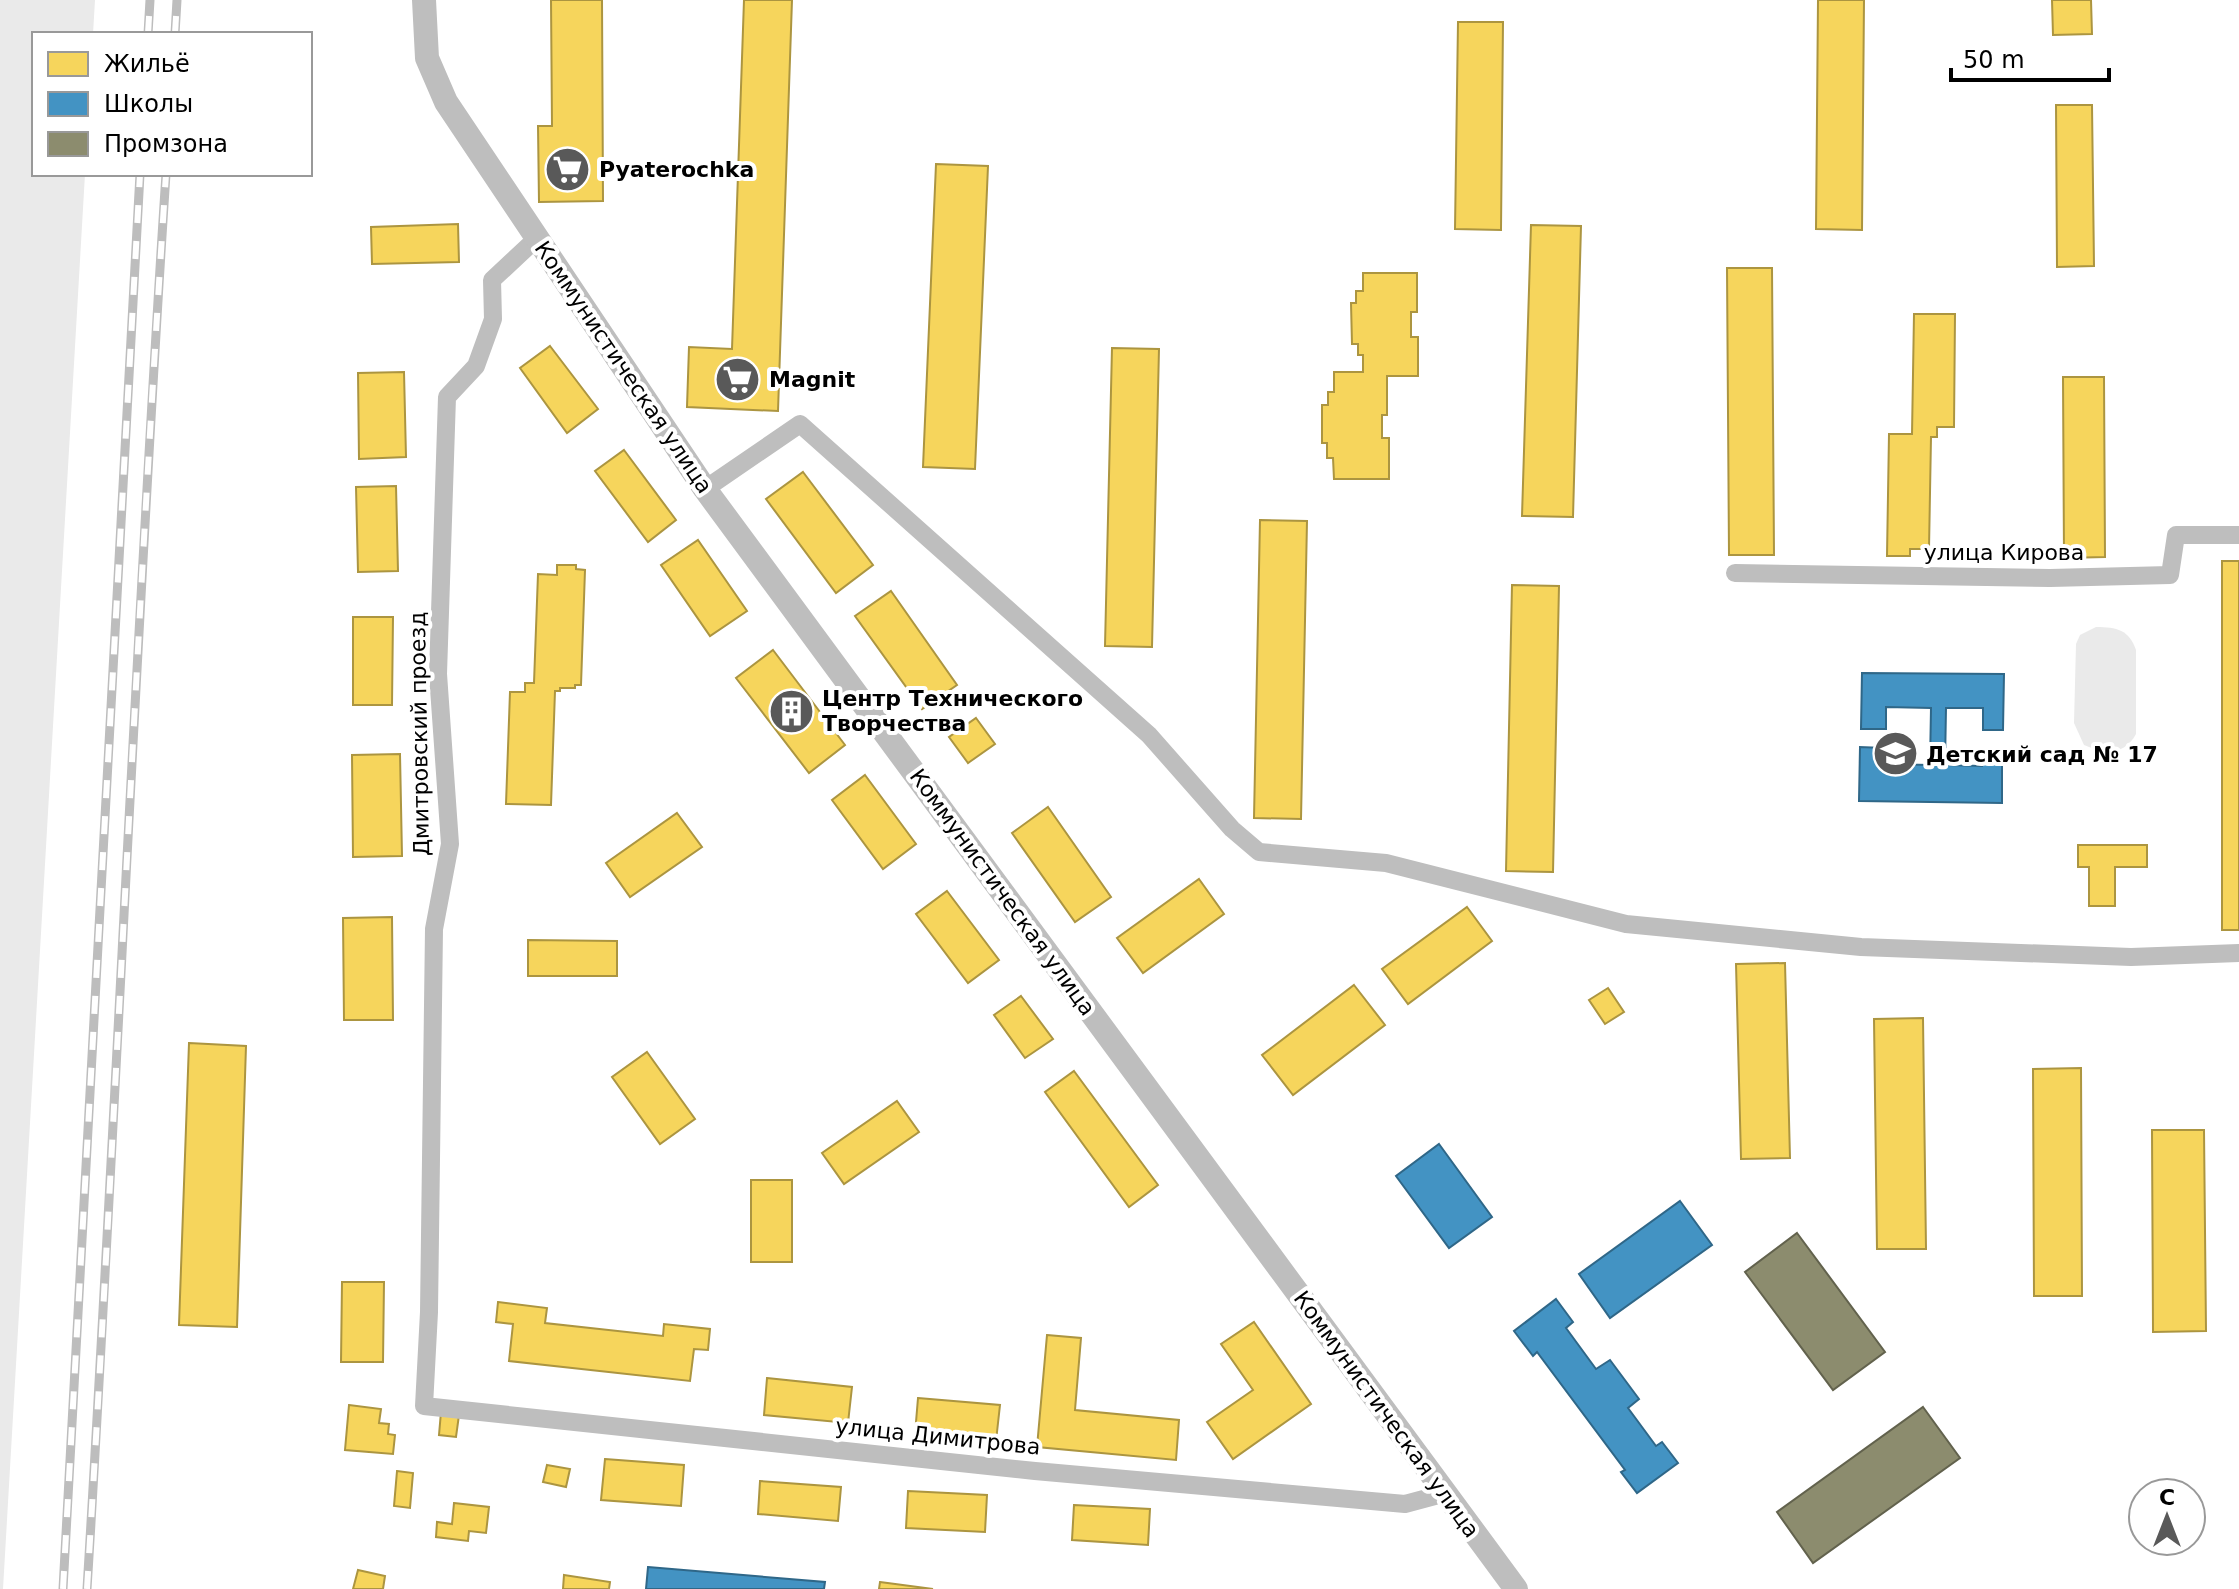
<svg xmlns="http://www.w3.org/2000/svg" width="2239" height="1589" viewBox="0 0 2239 1589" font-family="'DejaVu Sans',sans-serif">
<rect width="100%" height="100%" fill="#fff"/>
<g fill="#eaeaea">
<path d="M 0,0 L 95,0 L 93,34 L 34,34 L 34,174 L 85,174 L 3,1589 L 0,1589 Z"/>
<path d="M 2096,627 C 2117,627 2129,630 2136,650 L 2136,734 C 2124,756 2104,754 2084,745 L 2074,723 L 2076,644 L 2080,635 Z"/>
</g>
<g fill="#f6d55c" stroke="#ac9540" stroke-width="2">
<path d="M 551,0 L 602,0 L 603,201 L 539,202 L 538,126 L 552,126 Z"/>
<path d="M 744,0 L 792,0 L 778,411 L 687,407 L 689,347 L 732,349 Z"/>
<path d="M 1818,0 L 1864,0 L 1862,230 L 1816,229 Z"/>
<path d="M 2052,0 L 2091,0 L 2092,34 L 2053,35 Z"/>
<path d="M 1458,22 L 1503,22 L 1501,230 L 1455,229 Z"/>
<path d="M 2056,105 L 2092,105 L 2094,266 L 2057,267 Z"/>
<path d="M 936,164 L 988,166 L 975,469 L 923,467 Z"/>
<path d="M 458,224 L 459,262 L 372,264 L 371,227 Z"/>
<path d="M 1531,225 L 1581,226 L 1573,517 L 1522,516 Z"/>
<path d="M 1727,268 L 1772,268 L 1774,555 L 1729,555 Z"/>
<path d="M 1363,273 L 1417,273 L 1417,312 L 1411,312 L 1411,337 L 1418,337 L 1418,376 L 1387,376 L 1387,415 L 1382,415 L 1382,438 L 1389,438 L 1389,479 L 1334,479 L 1333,458 L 1327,458 L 1327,443 L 1322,443 L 1322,405 L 1328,405 L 1328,392 L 1334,392 L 1334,372 L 1363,372 L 1363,355 L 1358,355 L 1358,344 L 1352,344 L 1351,303 L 1356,303 L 1356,291 L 1363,291 Z"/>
<path d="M 1914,314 L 1955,314 L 1954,427 L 1937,427 L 1937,437 L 1931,437 L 1929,549 L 1910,549 L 1910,556 L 1887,556 L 1889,434 L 1912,434 Z"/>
<path d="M 550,346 L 598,409 L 567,433 L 520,368 Z"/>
<path d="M 1112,348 L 1159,349 L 1152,647 L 1105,646 Z"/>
<path d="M 404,372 L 406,457 L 359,459 L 358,373 Z"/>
<path d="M 2063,377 L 2104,377 L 2105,557 L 2064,558 Z"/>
<path d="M 624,450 L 676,520 L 648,542 L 595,471 Z"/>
<path d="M 803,472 L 873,565 L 836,593 L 766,499 Z"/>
<path d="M 396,486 L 398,571 L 358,572 L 356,487 Z"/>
<path d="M 1260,520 L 1307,521 L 1301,819 L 1254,818 Z"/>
<path d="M 698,540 L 747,611 L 710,636 L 661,565 Z"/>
<rect x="2222" y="561" width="17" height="369"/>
<path d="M 557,565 L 576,565 L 576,569 L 585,570 L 581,685 L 575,685 L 575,688 L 560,688 L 560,691 L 555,691 L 551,805 L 506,804 L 510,692 L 525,692 L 525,683 L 534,683 L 538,574 L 557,575 Z"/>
<path d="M 1512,585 L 1559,586 L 1553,872 L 1506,871 Z"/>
<path d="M 891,591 L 957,685 L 922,709 L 855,616 Z"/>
<path d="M 353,617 L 393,617 L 392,705 L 353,705 Z"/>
<path d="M 773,650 L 845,745 L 809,773 L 736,678 Z"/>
<path d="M 976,718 L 995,744 L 968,763 L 949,737 Z"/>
<path d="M 400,754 L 402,856 L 353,857 L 352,755 Z"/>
<path d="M 865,775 L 916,844 L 883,869 L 832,800 Z"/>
<path d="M 1048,807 L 1111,897 L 1075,922 L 1012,833 Z"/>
<path d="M 677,813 L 702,847 L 630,897 L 606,863 Z"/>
<path d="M 2078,845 L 2147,845 L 2147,867 L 2115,867 L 2115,906 L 2089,906 L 2089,867 L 2078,867 Z"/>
<path d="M 1199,879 L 1224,914 L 1143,973 L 1117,938 Z"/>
<path d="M 947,891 L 999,960 L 968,983 L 916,914 Z"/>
<path d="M 1467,907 L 1492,941 L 1408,1004 L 1382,969 Z"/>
<path d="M 392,917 L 393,1020 L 344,1020 L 343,918 Z"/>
<path d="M 528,940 L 617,941 L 617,976 L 528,976 Z"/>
<path d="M 1785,963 L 1790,1158 L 1741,1159 L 1736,964 Z"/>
<path d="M 1354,985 L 1385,1025 L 1293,1095 L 1262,1055 Z"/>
<path d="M 1608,988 L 1624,1012 L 1605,1024 L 1589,1000 Z"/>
<path d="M 1021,996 L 1053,1039 L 1025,1058 L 994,1015 Z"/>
<path d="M 1923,1018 L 1926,1249 L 1877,1249 L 1874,1019 Z"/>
<path d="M 189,1043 L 246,1046 L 237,1327 L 179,1325 Z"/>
<path d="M 647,1052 L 695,1119 L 660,1144 L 612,1077 Z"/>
<path d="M 2081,1068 L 2082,1296 L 2034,1296 L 2033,1069 Z"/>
<path d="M 1074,1071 L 1158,1185 L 1129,1207 L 1045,1092 Z"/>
<path d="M 897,1101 L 919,1132 L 844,1184 L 822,1153 Z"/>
<path d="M 2152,1130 L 2204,1130 L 2206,1331 L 2153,1332 Z"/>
<rect x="751" y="1180" width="41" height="82"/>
<path d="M 342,1282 L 384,1282 L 383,1362 L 341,1362 Z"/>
<path d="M 498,1302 L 547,1308 L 545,1323 L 663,1336 L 664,1324 L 710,1329 L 708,1350 L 694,1349 L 690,1381 L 509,1361 L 513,1324 L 496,1322 Z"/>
<path d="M 1254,1322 L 1311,1404 L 1233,1459 L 1207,1422 L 1253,1390 L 1221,1344 Z"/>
<path d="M 1047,1335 L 1081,1338 L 1075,1410 L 1179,1420 L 1176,1460 L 1037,1447 Z"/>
<path d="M 767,1378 L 852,1387 L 848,1423 L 764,1415 Z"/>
<path d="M 918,1398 L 1000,1405 L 996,1441 L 915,1434 Z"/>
<path d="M 349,1405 L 381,1409 L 379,1423 L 389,1424 L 388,1434 L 395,1435 L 393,1454 L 345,1450 Z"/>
<path d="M 441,1412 L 459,1415 L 456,1437 L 439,1435 Z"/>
<path d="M 605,1459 L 684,1465 L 681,1506 L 601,1500 Z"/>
<path d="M 547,1465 L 570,1469 L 566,1487 L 543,1482 Z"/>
<path d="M 397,1471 L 413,1473 L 410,1508 L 394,1506 Z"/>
<path d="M 760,1481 L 841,1487 L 838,1521 L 758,1514 Z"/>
<path d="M 908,1491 L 987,1495 L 985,1532 L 906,1528 Z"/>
<path d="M 454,1503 L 489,1507 L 486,1533 L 469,1531 L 468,1541 L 436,1537 L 437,1522 L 452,1524 Z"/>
<path d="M 1074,1505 L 1150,1509 L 1148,1545 L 1072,1540 Z"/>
<path d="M 358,1570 L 385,1576 L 383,1589 L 353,1589 Z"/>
<path d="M 564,1575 L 610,1582 L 609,1589 L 563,1589 Z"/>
<path d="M 880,1582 L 933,1589 L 879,1589 Z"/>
</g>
<g fill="#4393c3" stroke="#2f6788" stroke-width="2">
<path d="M 1862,673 L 2004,674 L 2003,730 L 1983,730 L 1983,708 L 1946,708 L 1945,765 L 1982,766 L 1982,750 L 2002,750 L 2002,803 L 1859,801 L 1860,747 L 1884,748 L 1884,764 L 1930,765 L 1931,708 L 1886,707 L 1886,729 L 1861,729 Z"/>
<path d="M 1439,1144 L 1492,1217 L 1449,1248 L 1396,1176 Z"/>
<path d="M 1680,1201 L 1712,1245 L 1610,1318 L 1579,1274 Z"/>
<path d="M 1556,1299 L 1573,1322 L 1566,1328 L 1596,1369 L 1610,1360 L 1639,1399 L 1628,1408 L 1656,1446 L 1662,1442 L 1678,1463 L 1637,1493 L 1621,1472 L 1625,1470 L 1537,1352 L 1533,1356 L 1514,1331 Z"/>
<path d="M 648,1567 L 825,1582 L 824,1589 L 646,1589 Z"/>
</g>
<g fill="#8c8c6e" stroke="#62624d" stroke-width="2">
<path d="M 1797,1233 L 1885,1352 L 1833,1390 L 1745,1272 Z"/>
<path d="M 1923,1407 L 1960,1458 L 1813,1563 L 1777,1512 Z"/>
</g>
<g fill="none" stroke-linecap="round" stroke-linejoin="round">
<g stroke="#bebebe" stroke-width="18">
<path d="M 537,238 L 492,280 L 493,319 L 476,366 L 447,397 L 438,674 L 450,844 L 434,929 L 429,1312 L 424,1406 L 1035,1471 L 1405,1504 L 1446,1493"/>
<path d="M 705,489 L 800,424 L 1149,735 L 1232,829 L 1259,852 L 1386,863 L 1626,924 L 1861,947 L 2131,957 L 2239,953"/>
<path d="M 1735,573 L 2050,578 L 2170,575 L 2176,535 L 2239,535"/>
</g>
<path stroke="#bebebe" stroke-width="24" d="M 424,0 L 427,58 L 446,102 L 705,489 L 1516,1589"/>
<defs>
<g id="rail">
<path d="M 148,34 L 150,0"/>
<path d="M 175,34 L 177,0"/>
<path d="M 63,1589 L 140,174"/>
<path d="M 87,1589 C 116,1117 135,645 166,174"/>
</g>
</defs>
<use href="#rail" stroke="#bdbdbd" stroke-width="9"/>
<use href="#rail" stroke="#fff" stroke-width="6" stroke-dasharray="18" stroke-linecap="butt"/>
</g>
<defs>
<symbol id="supermarket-disc" viewBox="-11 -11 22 22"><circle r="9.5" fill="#595959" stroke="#fff"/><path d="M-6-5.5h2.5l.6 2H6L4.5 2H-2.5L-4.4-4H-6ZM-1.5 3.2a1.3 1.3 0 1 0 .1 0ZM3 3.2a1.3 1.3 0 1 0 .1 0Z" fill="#fff"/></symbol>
<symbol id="building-disc" viewBox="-11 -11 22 22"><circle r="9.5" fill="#595959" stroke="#fff"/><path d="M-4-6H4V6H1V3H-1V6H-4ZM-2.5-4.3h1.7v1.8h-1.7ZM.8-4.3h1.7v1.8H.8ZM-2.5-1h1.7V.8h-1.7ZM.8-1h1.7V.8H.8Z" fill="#fff"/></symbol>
<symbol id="school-disc" viewBox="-11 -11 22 22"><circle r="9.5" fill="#595959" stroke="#fff"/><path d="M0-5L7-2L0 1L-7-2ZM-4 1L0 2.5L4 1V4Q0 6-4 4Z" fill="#fff"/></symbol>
</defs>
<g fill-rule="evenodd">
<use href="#supermarket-disc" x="542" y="144" width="51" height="51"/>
<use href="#supermarket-disc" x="712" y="354" width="51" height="51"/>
<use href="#building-disc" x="766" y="686" width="51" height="51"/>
<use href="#school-disc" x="1870" y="728" width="51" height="51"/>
</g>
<g text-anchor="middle" stroke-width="8" stroke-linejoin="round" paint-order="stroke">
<g font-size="22" font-weight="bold" fill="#000" stroke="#fff" text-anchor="start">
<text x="599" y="177">Pyaterochka</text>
<text x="769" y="387">Magnit</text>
<text x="822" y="706">Центр Технического<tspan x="822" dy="25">Творчества</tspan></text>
<text x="1926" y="762">Детский сад № 17</text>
</g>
<g font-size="22" fill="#000" stroke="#fff">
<text transform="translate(624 367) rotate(56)" y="8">Коммунистическая улица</text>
<text x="2004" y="560">улица Кирова</text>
<text transform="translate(419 734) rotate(-91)" y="8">Дмитровский проезд</text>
<text transform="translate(1003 892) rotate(54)" y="8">Коммунистическая улица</text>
<text transform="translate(1387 1414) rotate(54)" y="8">Коммунистическая улица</text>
<text transform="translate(938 1436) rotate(6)" y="8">улица Димитрова</text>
</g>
</g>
<rect x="32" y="32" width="280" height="144" fill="#ffffff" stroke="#999999" stroke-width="2"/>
<rect x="48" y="52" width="40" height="24" fill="#f6d55c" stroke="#999999" stroke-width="2"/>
<text x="104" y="72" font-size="24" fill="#000000">Жильё</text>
<rect x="48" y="92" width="40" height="24" fill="#4393c3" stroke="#999999" stroke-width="2"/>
<text x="104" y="112" font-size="24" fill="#000000">Школы</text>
<rect x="48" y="132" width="40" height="24" fill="#8c8c6e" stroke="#999999" stroke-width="2"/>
<text x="104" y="152" font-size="24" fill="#000000">Промзона</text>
<g transform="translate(2167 1517)"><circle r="38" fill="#ffffff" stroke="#999999" stroke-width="2"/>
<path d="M0-6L14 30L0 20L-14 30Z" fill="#595959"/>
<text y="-12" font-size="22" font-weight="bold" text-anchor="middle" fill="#000000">С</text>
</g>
<path d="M1951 68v12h158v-12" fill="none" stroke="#000000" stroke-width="4"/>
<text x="1963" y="68" font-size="24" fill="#000000" stroke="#ffffff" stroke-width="6" paint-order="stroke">50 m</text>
</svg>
